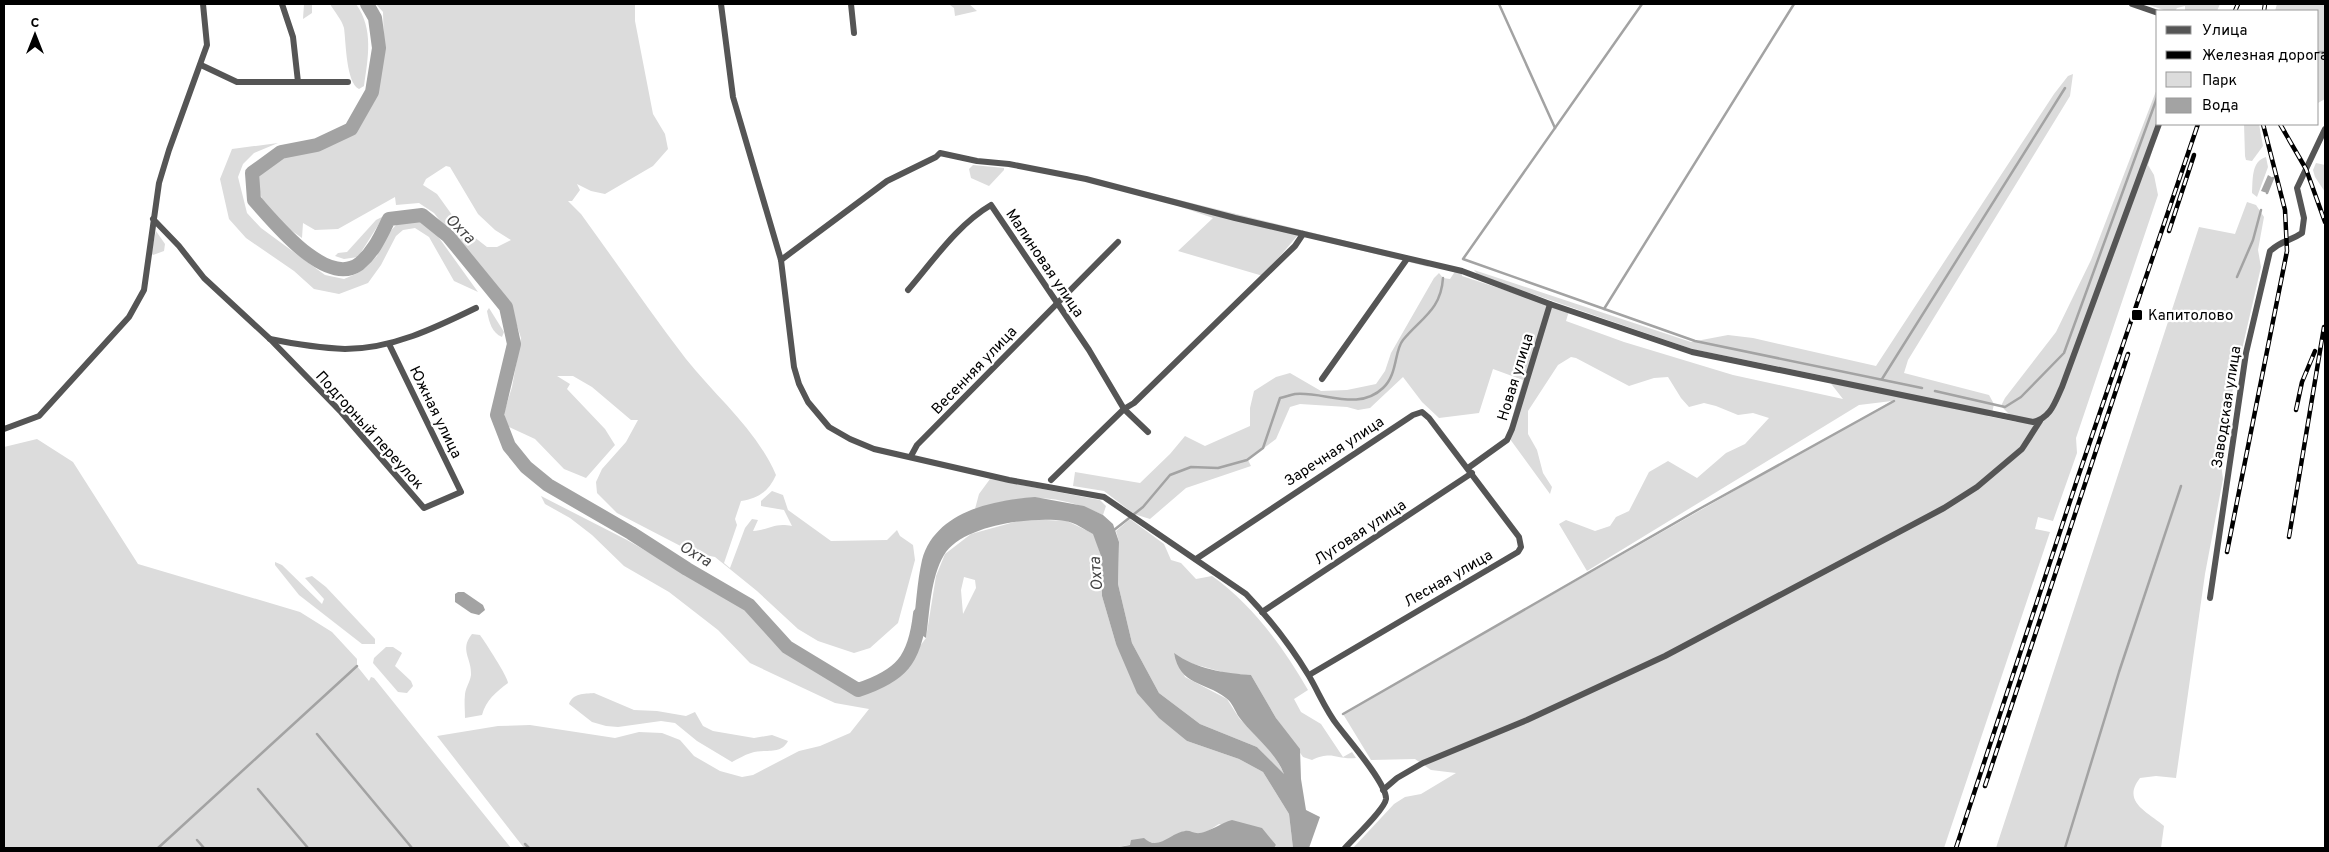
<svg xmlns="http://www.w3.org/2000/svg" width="2329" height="852" viewBox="0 0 2329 852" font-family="Overpass,sans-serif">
<rect width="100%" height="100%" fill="#fff"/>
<g fill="#dcdcdc" fill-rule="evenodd">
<path d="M 304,4 L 312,4 L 312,13 L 303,19 Z"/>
<path d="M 330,4 L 356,4 C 374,29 368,58 364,86 L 359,89 C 346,83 346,42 344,28 C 342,20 334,11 330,4 Z"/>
<path d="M 376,4 L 635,4 L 635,21 L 653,114 L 665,134 L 668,149 L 653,166 L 605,194 L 591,191 L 577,184 L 580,190 L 572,201 L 568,201 L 581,214 C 616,262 650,312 686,359 C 717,398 756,429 776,475 C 769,491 758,499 741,501 L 735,519 L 737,525 L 724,563 L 730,568 L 745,528 L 752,519 L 758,520 L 753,531 C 769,530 774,522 792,526 L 784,510 L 761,506 L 761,501 L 772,491 L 783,495 L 788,510 L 831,541 L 887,540 L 897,530 L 900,536 L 913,545 L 915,560 L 898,623 L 870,648 L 854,653 L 818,641 L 798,629 L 757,591 L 715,557 L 694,553 L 617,513 L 597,493 L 596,482 L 602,469 L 626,442 L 638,420 L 631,420 L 592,387 L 573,376 L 557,376 L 570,384 L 567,389 L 605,429 L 615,445 L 586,478 L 564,469 L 535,439 L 507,426 L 504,413 L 512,387 L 521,338 L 509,301 L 455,237 L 456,231 L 445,227 L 434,213 L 419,203 L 396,205 L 395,197 L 338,229 L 315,230 L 303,223 L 302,238 C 276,219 256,208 259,173 L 283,156 L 317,150 L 356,132 L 378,93 L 384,47 L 383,12 ZM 446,166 L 450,167 L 478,214 L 495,230 L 511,240 L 497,247 L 487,247 L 460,226 L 437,194 L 423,185 L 426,179 Z"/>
<path d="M 941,4 L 969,4 L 977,11 L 955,16 L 954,8 L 950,5 Z"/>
<path d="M 2146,4 L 2220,4 L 2217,11 L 2185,11 L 2185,6 L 2177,8 L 2175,11 L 2167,11 Z"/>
<path d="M 2277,4 L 2325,4 L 2325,99 L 2318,103 L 2318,11 L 2275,11 Z"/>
<path d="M 2073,74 L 2070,96 L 1908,360 L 1904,373 L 1989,395 L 1994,404 L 1992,413 L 1987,416 L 2017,422 L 2001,406 L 2005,398 L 2056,332 L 2091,260 L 2158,86 L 2158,124 L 2160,124 L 2148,165 L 2154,175 L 2158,195 L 2076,438 L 2077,453 L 2053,521 L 2038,517 L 2035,529 L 2050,532 L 1944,848 L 1353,848 L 1394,804 L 1405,797 L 1421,794 L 1456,773 L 1431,770 L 1415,759 L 1371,760 L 1343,714 L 1892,401 L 1859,405 L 1587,571 L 1559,524 L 1566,520 L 1595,531 L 1610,526 L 1616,517 L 1629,511 L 1649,472 L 1668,461 L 1697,478 L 1726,453 L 1745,444 L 1769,418 L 1753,413 L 1738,415 L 1716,406 L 1704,403 L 1689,407 L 1681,398 L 1668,377 L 1654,378 L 1629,386 L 1576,358 L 1571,357 L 1558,365 L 1528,411 L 1528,434 L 1537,450 L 1543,473 L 1552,487 L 1550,494 L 1507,435 L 1523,380 L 1493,369 L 1479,413 L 1439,418 L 1422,402 L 1403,377 L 1370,408 L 1358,410 L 1347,407 L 1300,404 L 1290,407 L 1276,439 L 1248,460 L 1251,466 L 1186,488 L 1150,519 L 1134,514 L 1104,491 L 1073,486 L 1075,472 L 1140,483 L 1170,454 L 1185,436 L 1205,446 L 1250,426 L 1250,408 L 1254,391 L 1276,377 L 1290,373 L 1321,391 L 1347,390 L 1376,384 L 1385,371 L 1391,353 L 1434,278 L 1439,273 L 1443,278 L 1450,279 L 1456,270 L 1462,271 L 1462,276 L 1569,311 L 1566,321 L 1624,342 L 1733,375 L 1843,399 L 1825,376 L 1692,349 L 1478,275 L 1474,270 L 1691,342 L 1728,335 L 1753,338 L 1876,366 L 2054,94 L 2068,76 Z"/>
<path d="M 2244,124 L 2259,124 L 2263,146 L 2252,161 L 2246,160 L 2245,156 Z"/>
<path d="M 278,143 L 254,153 L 243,164 L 238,177 L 247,213 L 261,228 L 325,275 L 344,279 L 358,273 L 377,256 L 385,237 L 396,225 L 411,221 L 424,222 L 437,235 L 478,292 L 454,281 L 429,237 L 415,228 L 403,230 L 396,236 L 381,265 L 368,283 L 339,294 L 314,289 L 294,271 L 246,238 L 229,219 L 220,179 L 232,149 Z"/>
<path d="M 2266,157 L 2268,167 L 2257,197 L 2252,193 C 2253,180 2251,161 2266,157 Z"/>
<path d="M 2316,163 L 2325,165 L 2325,192 L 2315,177 L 2313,170 Z"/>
<path d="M 973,165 L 1004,168 L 1004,170 L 989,186 L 971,178 L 969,169 Z"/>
<path d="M 1147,192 L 1420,259 L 1429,267 L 1298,235 L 1263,276 L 1178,251 L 1213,218 L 1152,197 Z"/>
<path d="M 2247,202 L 2256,205 L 2264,217 L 2258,250 L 2261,267 L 2219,449 L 2223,479 L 2205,574 L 2176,778 L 2156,776 L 2140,778 C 2121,802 2148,812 2164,826 L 2161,848 L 1996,848 L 2199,227 L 2235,234 Z"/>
<path d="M 384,216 L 358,257 L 344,259 L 335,256 L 338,253 L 347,252 L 376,220 Z"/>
<path d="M 156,231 L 165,244 L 164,251 L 153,255 L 151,253 Z"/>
<path d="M 489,308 L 504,332 L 502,337 C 492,333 489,322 487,311 Z"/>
<path d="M 37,439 L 73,462 L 138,564 L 300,612 L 332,632 L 357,659 L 357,666 L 369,681 L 371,677 L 374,678 L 511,848 L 4,848 L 4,447 Z"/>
<path d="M 990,479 L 1100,500 L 1106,506 L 1103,515 C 1055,493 1024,494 975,509 L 979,494 Z"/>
<path d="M 541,496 L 627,540 L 746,608 L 785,650 L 858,692 L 883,685 L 902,670 L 926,638 L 936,576 L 945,554 L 971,534 L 1025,519 L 1067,521 L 1094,534 L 1101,556 L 1102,596 L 1116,644 L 1187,741 L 1239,759 L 1263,772 L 1289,814 L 1293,848 L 1274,848 L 1276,845 L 1219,824 L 1208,831 L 1197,834 L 1185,831 L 1177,834 L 1166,843 L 1157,844 L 1147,841 L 1114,848 L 524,848 L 437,736 L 498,726 L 530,725 L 615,738 L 639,732 L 662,733 L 680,740 L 694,756 L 720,771 L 742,777 L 753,775 L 799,751 L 820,746 L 850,733 L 869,709 L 835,703 L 750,663 L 718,630 L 669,592 L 624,566 L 592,535 L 570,518 L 545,504 ZM 964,577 L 975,580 L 976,588 L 963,614 L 961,590 Z"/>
<path d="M 1130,519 L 1164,544 L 1171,560 L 1181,563 L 1196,579 L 1212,576 C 1253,605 1283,647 1308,690 L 1294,699 L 1301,712 L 1321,724 L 1343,757 L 1352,752 L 1356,758 C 1336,760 1333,750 1312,760 L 1303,757 L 1276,718 L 1251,675 L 1226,673 L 1186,662 L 1174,654 L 1185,677 L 1227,699 L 1239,718 L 1274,755 L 1286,777 L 1257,747 L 1200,724 L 1159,693 L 1132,643 L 1118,584 L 1119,542 L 1116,531 Z"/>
<path d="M 275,562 L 282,565 L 322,604 L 324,599 L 305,578 L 312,576 L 326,587 L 375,639 L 375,644 L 362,644 L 299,595 L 275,565 Z"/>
<path d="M 472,634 L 480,635 C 485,642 508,677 508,683 C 496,692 486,700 482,715 L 465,718 C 465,710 464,702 465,694 C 466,687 470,682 471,675 C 472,658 459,650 472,634 Z"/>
<path d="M 386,647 L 393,647 L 402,653 L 395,666 L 411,681 L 413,686 L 407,693 L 398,692 L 373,663 L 374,658 Z"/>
<path d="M 594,693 L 634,710 L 657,711 L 686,716 L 695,712 L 703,726 L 713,731 L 754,738 L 772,735 L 788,741 C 780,756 764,748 751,753 C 744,755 738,759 732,762 L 697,741 L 675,723 L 661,721 L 618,727 L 606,726 L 592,722 L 569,704 C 573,693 584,694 594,693 Z"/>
</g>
<g fill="#a3a3a3">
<path d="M 2268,175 L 2273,178 L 2267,193 L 2261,191 Z"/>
<path d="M 1035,497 L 1084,506 L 1103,515 L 1113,524 L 1119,542 L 1118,584 L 1132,643 L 1159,693 L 1200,724 L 1257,747 L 1284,774 C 1275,751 1254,737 1239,717 C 1235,711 1232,702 1226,698 C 1204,681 1180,686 1174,653 C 1196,669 1224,673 1251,675 L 1276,718 L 1300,749 L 1301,779 L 1306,810 L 1320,817 L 1309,848 L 1293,848 L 1289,814 L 1263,772 L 1239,759 L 1187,741 L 1159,718 L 1137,693 L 1116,644 L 1102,596 L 1101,556 L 1093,534 C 1085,530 1075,522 1065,521 C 1033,516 962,525 944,555 C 930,579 930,611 926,638 L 913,629 C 916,607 917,582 922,560 C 935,512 992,500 1035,497 Z"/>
<path d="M 458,592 L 464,592 L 483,605 L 485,610 L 479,615 L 471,613 L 455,602 L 455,594 Z"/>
<path d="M 1232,820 L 1262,828 L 1276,845 L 1274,848 L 1114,848 L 1130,845 L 1131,840 L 1144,838 C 1158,852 1172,832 1185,831 C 1190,830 1194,834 1200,833 C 1211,831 1221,823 1232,820 Z"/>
</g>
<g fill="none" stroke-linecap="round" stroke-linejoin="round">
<g stroke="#a3a3a3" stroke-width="2.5">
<path d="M 1499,4 L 1555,128"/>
<path d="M 1642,4 L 1463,259 L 1695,341 L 1922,388"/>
<path d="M 2318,52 L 2325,52"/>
<path d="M 2267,193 L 2273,178"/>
<path d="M 2237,277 L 2253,240 L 2261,210"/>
<path d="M 1604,309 L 1794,4"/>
<path d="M 1882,379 L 2065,88"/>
<path d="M 1935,391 L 2005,407 L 2021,397 L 2064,353 L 2158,95"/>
<path d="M 1114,530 L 1143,507 L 1170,475 L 1191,467 L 1218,468 L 1247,460 L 1263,448 L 1280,398 C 1285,397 1290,395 1295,394 C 1324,391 1358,412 1383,388 C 1398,374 1394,351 1403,340 C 1421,318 1441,310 1443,278"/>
<path d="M 1343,714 L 1701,508 L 1894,401"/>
<path d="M 317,734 L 412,848"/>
<path d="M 258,789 L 308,848"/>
<path d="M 197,840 L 204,848"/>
<path d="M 525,844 L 529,848"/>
<path d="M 158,848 L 357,666"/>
<path d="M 2065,848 L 2119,672 L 2181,486"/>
</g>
<path stroke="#a3a3a3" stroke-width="14" d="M 367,4 L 375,18 L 379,48 L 372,92 L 351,129 L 317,145 L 281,152 L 252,173 L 254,200 C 274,222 326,288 359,264 C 374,252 381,235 389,219 L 422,215 L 448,236 L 506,307 L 514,344 L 497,415 L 509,446 L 526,467 L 548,485 L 631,533 L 687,569 L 749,605 L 787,647 L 858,690 C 901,676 915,660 920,614"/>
<g stroke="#555" stroke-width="6">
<path d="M 282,4 L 293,37 L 298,82"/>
<path d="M 721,4 L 733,97 L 781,260 L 794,367 L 799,384 L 808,402 L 829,427 L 850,439 L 874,449 L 1009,480 L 1104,497 L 1246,594 C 1269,618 1292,648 1309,676 C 1319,693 1326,711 1338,726 C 1348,739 1387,784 1386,799 C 1385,809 1353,839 1345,848"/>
<path d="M 851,4 L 854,33"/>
<path d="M 2132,4 L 2158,13"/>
<path d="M 201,65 L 237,82 L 348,82"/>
<path d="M 153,219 L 179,246 L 204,278 L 270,339 L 341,412 L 424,508 L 461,492 L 389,344"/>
<path d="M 781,260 L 887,181 L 936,157 L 940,153 L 977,161 L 1009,164 L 1086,179 L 1235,218 L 1462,271 L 1550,304 L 1692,352 L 2033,422 C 2051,418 2055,402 2062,387 L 2159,124"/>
<path d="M 908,290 C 933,261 957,225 991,205 L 1089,350 L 1124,409 L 1148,432"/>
<path d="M 270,339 C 295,344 320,348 345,349 C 392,349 435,328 476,308"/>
<path d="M 1322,379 L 1407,259"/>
<path d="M 4,429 L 39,416 L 129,317 L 144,290 L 159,183 L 169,150 L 207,45 L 203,4"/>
<path d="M 911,456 L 917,445 L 1118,242"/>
<path d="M 1468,468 L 1507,440 L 1512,429 L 1550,304"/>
<path d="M 1051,480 L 1124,409 L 1134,403 L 1295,246 L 1303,234"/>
<path d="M 1196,559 L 1413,415 L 1422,412 L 1429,418 L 1519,537 L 1521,547 L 1518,552 L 1309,675"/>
<path d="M 2210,598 L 2246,353 L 2270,251 C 2284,239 2289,242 2302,233 L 2304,218 L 2297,188 L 2325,129"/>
<path d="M 1262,612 L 1472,473"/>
<path d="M 1383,790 L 1397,778 L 1423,763 L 1527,720 L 1665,656 L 1944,508 L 1977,487 L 2022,449 L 2040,421"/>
</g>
<defs>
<g id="rail">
<path d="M 2235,11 L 2238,4"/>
<path d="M 2264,11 L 2265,4"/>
<path d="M 2280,124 L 2306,169 L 2325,222"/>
<path d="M 2169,231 L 2194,155"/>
<path d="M 2296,410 L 2302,382 L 2315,351"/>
<path d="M 2289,537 L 2324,327"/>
<path d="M 2227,552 L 2287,251 L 2285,210 L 2263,124"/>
<path d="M 1985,786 L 2128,354"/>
<path d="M 1956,848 L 2078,477 L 2198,124"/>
</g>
</defs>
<use href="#rail" stroke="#000" stroke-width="4.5"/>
<use href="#rail" stroke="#fff" stroke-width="2.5" stroke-dasharray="8" stroke-linecap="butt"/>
</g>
<rect fill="#000" stroke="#fff" stroke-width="2" x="2131" y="309" width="12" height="12" rx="2.5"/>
<g text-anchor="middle" stroke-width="4.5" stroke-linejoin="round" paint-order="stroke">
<g font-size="15" fill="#000" stroke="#fff">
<text transform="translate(1045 263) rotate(56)" y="5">Малиновая улица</text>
<text transform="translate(974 370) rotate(-46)" y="5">Весенняя улица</text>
<text transform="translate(1515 377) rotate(-73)" y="5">Новая улица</text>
<text transform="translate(2226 407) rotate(-81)" y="5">Заводская улица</text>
<text transform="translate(436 412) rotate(64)" y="5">Южная улица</text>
<text transform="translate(370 430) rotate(48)" y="5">Подгорный переулок</text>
<text transform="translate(1334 451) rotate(-33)" y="5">Заречная улица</text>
<text transform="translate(1360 532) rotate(-33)" y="5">Луговая улица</text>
<text transform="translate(1448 578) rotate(-30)" y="5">Лесная улица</text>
</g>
<g font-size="15" fill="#000" stroke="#fff" text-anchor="start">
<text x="2148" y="320">Капитолово</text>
</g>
<g font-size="16" font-style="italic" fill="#444" stroke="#fff">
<text transform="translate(461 228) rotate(45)" y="6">Охта</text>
<text transform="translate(696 553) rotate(31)" y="6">Охта</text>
<text transform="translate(1095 574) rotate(-94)" y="6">Охта</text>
</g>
</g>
<rect width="2329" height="852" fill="none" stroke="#000000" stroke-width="10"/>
<rect x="2156" y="10" width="162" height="115" fill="#ffffff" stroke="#999999"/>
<rect x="2166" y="26" width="25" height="8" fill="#555555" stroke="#999999"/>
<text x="2202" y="35" font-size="15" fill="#000000">Улица</text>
<rect x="2166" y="51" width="25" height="8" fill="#000000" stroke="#999999"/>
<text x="2202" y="60" font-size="15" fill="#000000">Железная дорога</text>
<rect x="2166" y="72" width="25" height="15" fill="#dcdcdc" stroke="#999999"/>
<text x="2202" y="85" font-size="15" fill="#000000">Парк</text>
<rect x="2166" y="98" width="25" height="15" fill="#a3a3a3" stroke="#999999"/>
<text x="2202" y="110" font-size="15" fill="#000000">Вода</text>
<g transform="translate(35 35)" stroke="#ffffff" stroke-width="4" paint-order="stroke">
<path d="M0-4L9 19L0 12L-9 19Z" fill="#000000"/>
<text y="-8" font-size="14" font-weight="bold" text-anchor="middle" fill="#000000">С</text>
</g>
</svg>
